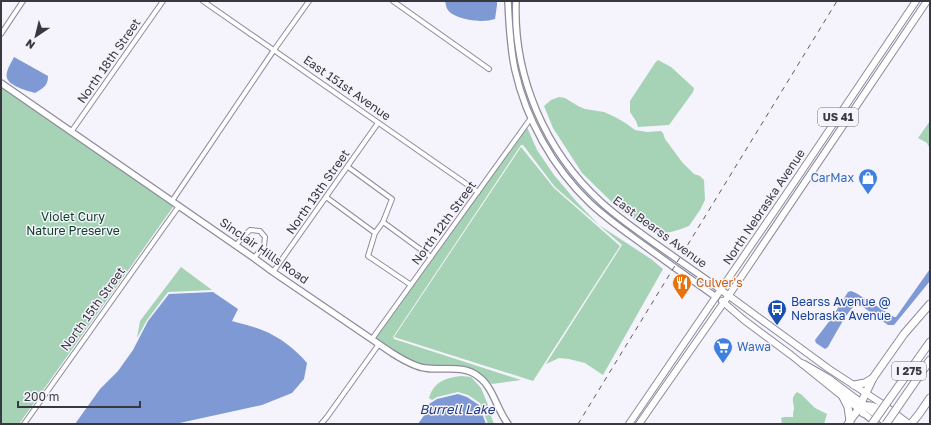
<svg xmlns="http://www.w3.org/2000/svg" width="931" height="425" viewBox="0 0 931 425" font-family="'Golos Text',sans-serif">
<rect width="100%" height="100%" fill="#f5f3fc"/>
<g fill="#a6d3b5">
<path d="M 658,60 L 671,67 L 694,88 L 693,92 L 669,125 L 638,127 L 636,121 L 630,112 L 630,101 L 655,63 Z"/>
<path d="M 1,87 L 172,205 L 173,207 L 19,424 L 1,424 Z"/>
<path d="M 559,97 L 565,98 L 578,106 L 585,109 L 604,112 L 615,117 L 627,124 L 635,130 L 647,132 L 661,131 L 663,133 L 665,139 L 682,162 L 694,174 L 700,176 L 704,180 L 705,200 L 700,210 L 689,226 L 681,229 L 671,232 L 662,233 L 655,233 L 619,209 L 582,173 L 553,128 L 544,106 L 551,100 Z"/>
<path d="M 930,121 L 930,149 L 927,143 L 918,138 Z"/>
<path d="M 527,127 L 537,150 L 554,175 L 576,201 L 599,225 L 651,259 L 663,269 L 603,375 L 585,363 L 569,359 L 559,358 L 546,364 L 622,245 L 555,187 L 523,145 L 521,145 L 393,337 L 394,339 L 521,380 L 492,384 C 488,381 485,378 481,375 C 477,371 470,369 466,366 L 451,367 L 424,366 L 403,357 L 375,338 Z"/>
<path d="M 521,147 L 554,188 L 620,246 L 533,381 L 394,337 Z"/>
<path d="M 181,267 L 212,290 L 168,292 L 147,320 L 137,338 L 140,321 Z"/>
<path d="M 461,376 L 471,377 L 481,388 L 488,405 L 488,408 L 494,424 L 488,424 L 480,403 L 468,395 L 458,392 L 437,397 L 432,400 L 429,398 C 434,382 445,378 461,376 Z"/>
<path d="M 797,392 L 802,395 L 815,408 L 827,414 L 824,424 L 782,424 L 781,418 L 784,417 L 793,417 C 793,415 793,412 794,409 C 794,402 790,398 797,392 Z"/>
</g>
<g fill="#7e99d3">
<path d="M 445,1 L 497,1 L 497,5 L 495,19 C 491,20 486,21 482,21 C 473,21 453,18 448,10 C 446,8 446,4 445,1 Z"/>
<path d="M 14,57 L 48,76 C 48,86 43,88 35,93 C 28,91 9,86 7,78 C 5,72 11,63 14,57 Z"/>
<path d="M 930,269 L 930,281 L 894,325 L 888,325 L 859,304 L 856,304 C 846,313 835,335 828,347 L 825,349 L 816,343 L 815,340 L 831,319 L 848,292 L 851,291 L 856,293 L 894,317 L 896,317 Z"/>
<path d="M 213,292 L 238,309 L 232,321 C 242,324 252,326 262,330 C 280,337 295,349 307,363 L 304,379 L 292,393 L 262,405 L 175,424 L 75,424 L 100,389 L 118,371 L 133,350 L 148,321 L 169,294 Z"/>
<path d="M 458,394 L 467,397 L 479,405 L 486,424 L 418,424 L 425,414 L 429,404 L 437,399 Z"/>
</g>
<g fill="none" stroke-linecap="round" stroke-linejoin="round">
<defs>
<g id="street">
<path d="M 203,1 L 478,192"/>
<path d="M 393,1 L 489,69"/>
<path d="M 1,34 L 23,1"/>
<path d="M 71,132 L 163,1"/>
<path d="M 348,167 L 392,199 L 383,222 L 375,233 L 368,256 L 411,285"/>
<path d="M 326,197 L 375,233"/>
<path d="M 172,201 L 274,50 L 309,1"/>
<path d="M 383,222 L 431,257"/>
<path d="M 236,245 L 244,236 L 250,230 L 260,231 L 265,237 L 264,246 L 254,258"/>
<path d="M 273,272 L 378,123"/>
<path d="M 372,339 L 531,118"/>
<path d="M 24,424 L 179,206"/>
<path d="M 321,424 L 327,417 L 379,344"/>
</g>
<g id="secondary">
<path d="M 508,1 C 509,24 510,47 515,70 C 526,119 553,168 590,203 C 607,219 626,232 645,246 C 668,263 692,280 716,297"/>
<path d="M 516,1 C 513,76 545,151 601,202 C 615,215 631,226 646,237 C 671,255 696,272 721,290"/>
<path d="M 1,83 L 254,258 L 273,272 L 392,353 C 400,358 415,367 425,368 C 443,371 464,364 479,377 C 493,387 497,410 508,424"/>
<path d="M 845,398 L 877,424"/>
</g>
<g id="primary">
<path d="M 721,290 L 829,369 L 881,403 L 909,424"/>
<path d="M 722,301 L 744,320 L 791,355 L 843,397"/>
<path d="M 629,424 L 795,181 L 916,1"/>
<path d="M 639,424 L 729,295 L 927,1"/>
</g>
<g id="highway">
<path d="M 803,364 L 829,379 L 889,424"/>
<path d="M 854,385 L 865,383 L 873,378"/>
<path d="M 843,397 L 848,407 L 850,421"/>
<path d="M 888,401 L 930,342"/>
<path d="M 897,408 L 930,360"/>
<path d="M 863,413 L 861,408 L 862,401 L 873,378 L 904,334 L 930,304"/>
<path d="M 848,424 C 851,419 855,413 859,409 C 871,398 890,417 900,424"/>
<path d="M 911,424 L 919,414 L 930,398"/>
</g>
</defs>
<use href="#street" stroke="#8f8b9e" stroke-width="6"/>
<use href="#secondary" stroke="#8f8b9e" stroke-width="8"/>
<use href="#primary" stroke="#8f8b9e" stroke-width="8"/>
<use href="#highway" stroke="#8f8b9e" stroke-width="9"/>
<use href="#street" stroke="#fff" stroke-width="4"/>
<use href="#secondary" stroke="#fff" stroke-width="5.5"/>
<use href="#primary" stroke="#fff" stroke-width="6"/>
<use href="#highway" stroke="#fff" stroke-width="7"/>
<path stroke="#5c5a62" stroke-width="1" stroke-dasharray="5 5" stroke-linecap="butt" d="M 578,424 L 837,1"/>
<defs>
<g id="highway-bridge">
<path d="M 872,424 L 888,401"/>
<path d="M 886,424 L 897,408"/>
</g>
</defs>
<use href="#highway-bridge" stroke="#8f8b9e" stroke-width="9" stroke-linecap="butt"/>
<use href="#highway-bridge" stroke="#fff" stroke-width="7"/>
</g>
<defs>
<symbol id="shop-pin" viewBox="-11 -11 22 30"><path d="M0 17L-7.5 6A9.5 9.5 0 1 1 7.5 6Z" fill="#3f7fe0" stroke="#f5f3fc"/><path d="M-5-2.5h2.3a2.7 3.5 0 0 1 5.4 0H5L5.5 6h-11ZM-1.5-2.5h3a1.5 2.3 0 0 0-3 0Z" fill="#fff"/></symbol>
<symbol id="restaurant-pin" viewBox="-11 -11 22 30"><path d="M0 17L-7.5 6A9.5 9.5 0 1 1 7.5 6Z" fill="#e8710a" stroke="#f5f3fc"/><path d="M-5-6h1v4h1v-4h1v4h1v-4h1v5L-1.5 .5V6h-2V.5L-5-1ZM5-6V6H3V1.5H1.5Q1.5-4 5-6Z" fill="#fff"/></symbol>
<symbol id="bus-pin" viewBox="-11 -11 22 30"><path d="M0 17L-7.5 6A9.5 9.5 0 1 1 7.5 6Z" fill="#1a4fb4" stroke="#f5f3fc"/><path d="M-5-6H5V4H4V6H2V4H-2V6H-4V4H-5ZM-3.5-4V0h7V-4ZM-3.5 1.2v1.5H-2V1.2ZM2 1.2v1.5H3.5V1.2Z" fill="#fff"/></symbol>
<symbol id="supermarket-pin" viewBox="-11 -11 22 30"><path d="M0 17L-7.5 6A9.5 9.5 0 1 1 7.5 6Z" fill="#3f7fe0" stroke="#f5f3fc"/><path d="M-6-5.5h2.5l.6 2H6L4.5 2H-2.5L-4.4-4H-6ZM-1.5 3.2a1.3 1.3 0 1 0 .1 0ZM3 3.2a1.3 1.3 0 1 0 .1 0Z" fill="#fff"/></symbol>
</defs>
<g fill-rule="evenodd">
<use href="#shop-pin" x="857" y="167" width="22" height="30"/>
<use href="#restaurant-pin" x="671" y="272" width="22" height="30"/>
<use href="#bus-pin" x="766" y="298" width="22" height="30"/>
<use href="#supermarket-pin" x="712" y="336" width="22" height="30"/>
</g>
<g text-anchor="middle" stroke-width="3" stroke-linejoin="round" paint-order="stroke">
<g fill="#f5f3fc" stroke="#716f78" stroke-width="1">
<rect x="818" y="108" width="40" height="18" rx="3"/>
<rect x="892" y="362" width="34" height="18" rx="3"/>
</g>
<g font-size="11" font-weight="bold" fill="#39373f">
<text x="838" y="121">US 41</text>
<text x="909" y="375">I 275</text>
</g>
<g font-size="12" fill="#39373f" stroke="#f5f3fc">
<text transform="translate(109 61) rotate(-55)" y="4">North 18th Street</text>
<text transform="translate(347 88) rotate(35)" y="4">East 151st Avenue</text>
<text transform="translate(318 192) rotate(-55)" y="4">North 13th Street</text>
<text transform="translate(764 207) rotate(-56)" y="4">North Nebraska Avenue</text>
<text transform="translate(444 223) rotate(-54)" y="4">North 12th Street</text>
<text transform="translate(660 232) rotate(36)" y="4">East Bearss Avenue</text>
<text transform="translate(264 251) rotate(35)" y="4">Sinclair Hills Road</text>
<text transform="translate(93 309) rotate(-54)" y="4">North 15th Street</text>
</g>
<g font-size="12" fill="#366cbe" stroke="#f5f3fc" text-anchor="end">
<text x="854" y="182">CarMax</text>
<text x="737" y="351" text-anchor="start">Wawa</text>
</g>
<g font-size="12" fill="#0c4126" stroke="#f5f3fc">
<text x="73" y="221">Violet Cury<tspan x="73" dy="14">Nature Preserve</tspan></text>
</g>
<g font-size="12" fill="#c56008" stroke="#f5f3fc" text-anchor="start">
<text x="696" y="287">Culver's</text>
</g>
<g font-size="12" fill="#164399" stroke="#f5f3fc" text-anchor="start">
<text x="791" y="306">Bearss Avenue @<tspan x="791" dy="14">Nebraska Avenue</tspan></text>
</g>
<g font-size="13" font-style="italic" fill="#1e397e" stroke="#f5f3fc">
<text x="457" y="414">Burrell Lake</text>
</g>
</g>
<rect width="931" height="425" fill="none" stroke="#39373f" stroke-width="4"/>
<g transform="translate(36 36) rotate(215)" stroke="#f5f3fc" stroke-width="3" paint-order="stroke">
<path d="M0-3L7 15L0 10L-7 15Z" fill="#39373f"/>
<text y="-6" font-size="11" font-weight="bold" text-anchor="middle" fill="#39373f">N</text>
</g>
<path d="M18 401v6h122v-6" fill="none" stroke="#39373f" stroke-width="2"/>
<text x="24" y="401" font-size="12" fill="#39373f" stroke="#f5f3fc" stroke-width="3" paint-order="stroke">200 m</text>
</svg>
